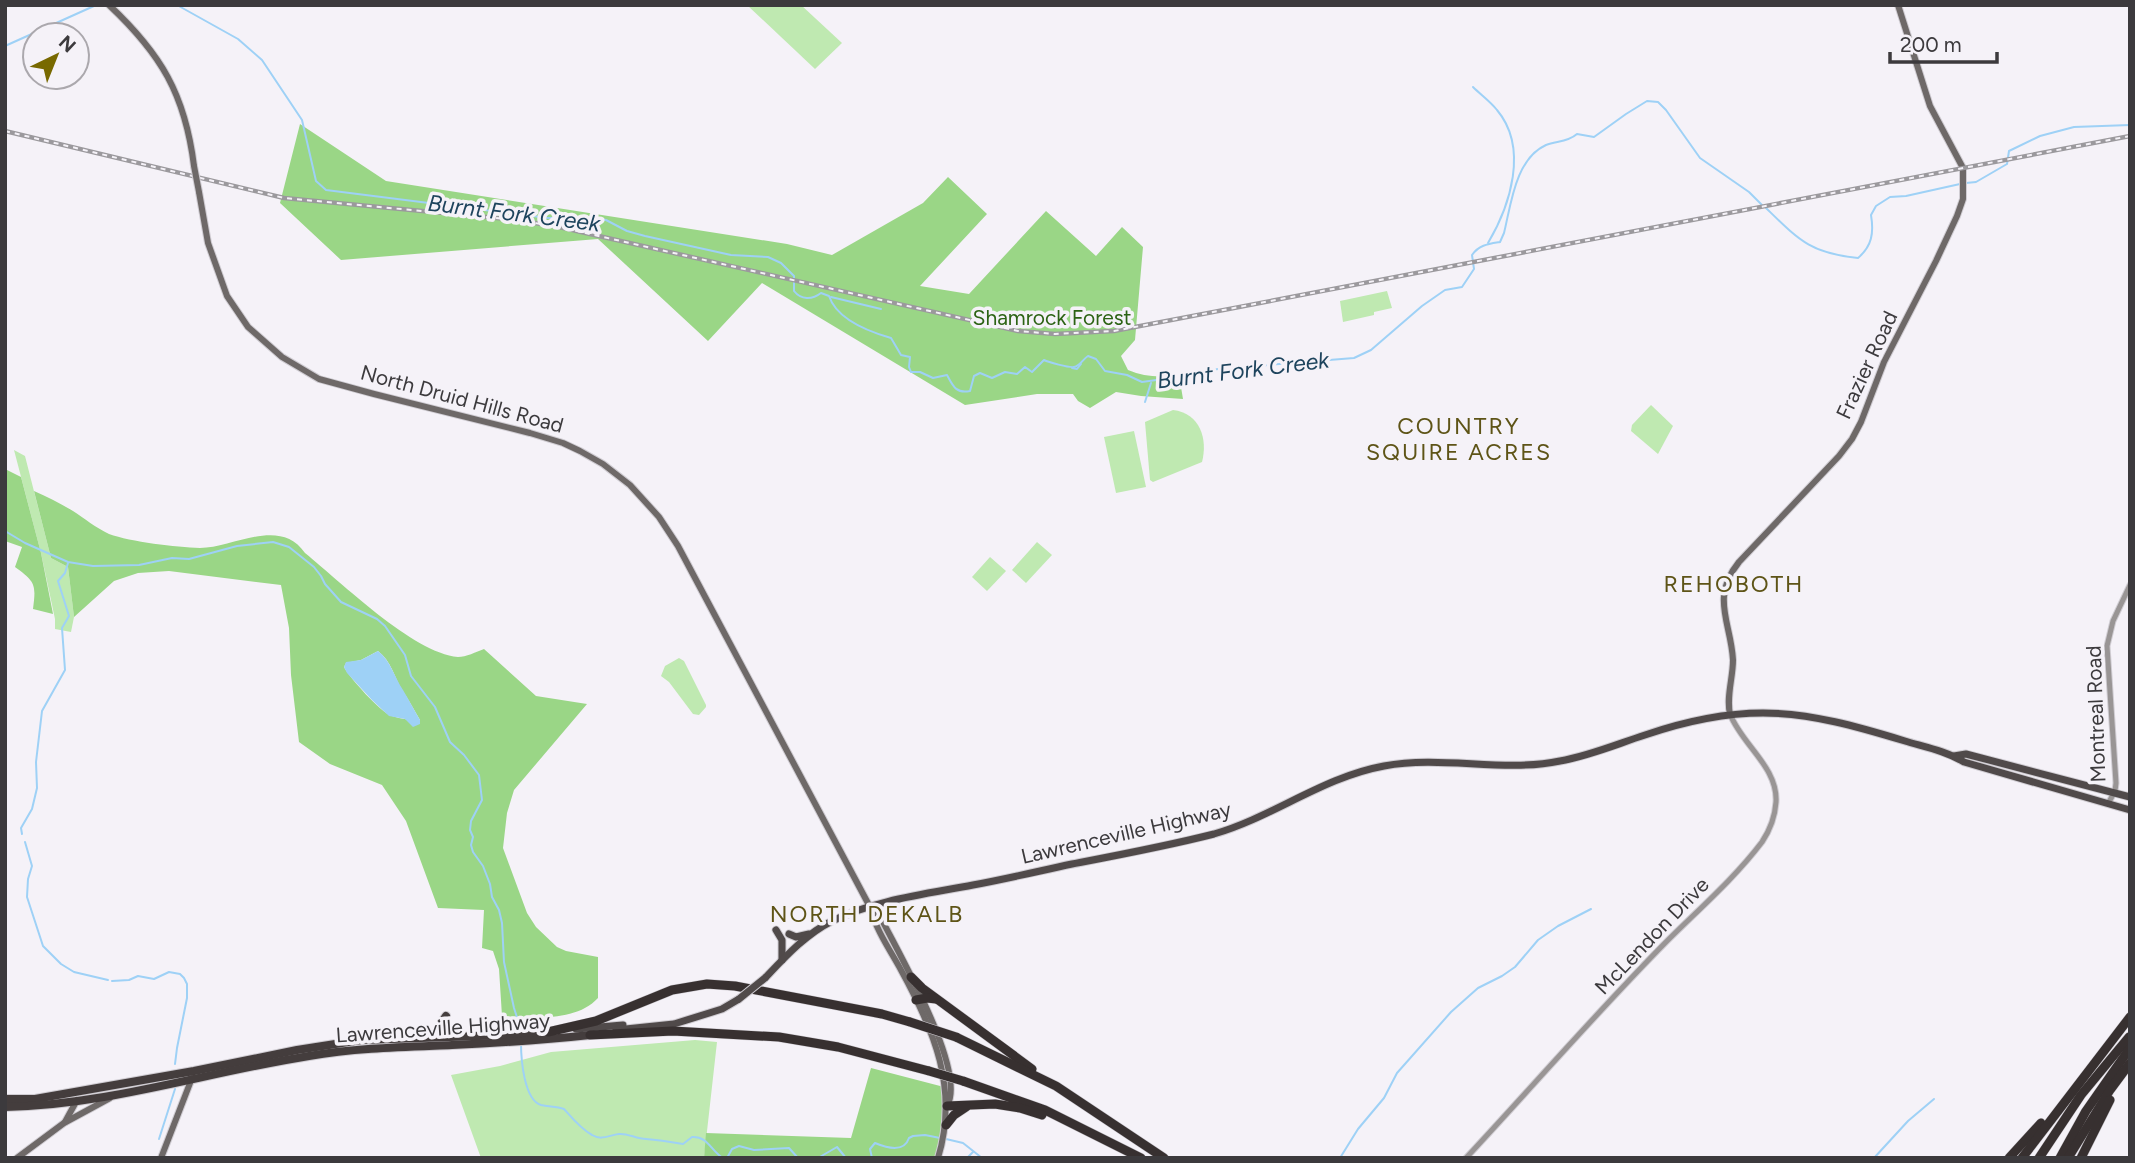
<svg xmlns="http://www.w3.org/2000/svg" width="2135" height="1163" viewBox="0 0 2135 1163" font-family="Figtree,sans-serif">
<rect width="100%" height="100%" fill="#f5f2f8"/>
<g fill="#bfe9b1">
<path d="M 747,5 L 801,5 L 842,43 L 815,69 Z"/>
<path d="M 1387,291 L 1392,308 L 1374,312 L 1374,315 L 1343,322 L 1340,301 Z"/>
<path d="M 1651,405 L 1673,426 L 1658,454 L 1631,431 L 1632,425 Z"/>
<path d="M 1173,410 C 1200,413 1208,439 1202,462 L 1153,482 L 1150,480 L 1145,422 Z"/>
<path d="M 1134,431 L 1146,487 L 1116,493 L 1104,437 Z"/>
<path d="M 14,450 L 25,456 L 51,558 L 68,567 L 74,617 L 71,632 L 55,629 L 55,619 L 41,553 Z"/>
<path d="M 1037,542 L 1052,555 L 1026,583 L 1012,570 Z"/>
<path d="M 990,557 L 1006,571 L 987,591 L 972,577 Z"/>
<path d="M 679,658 L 684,661 L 706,705 L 706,707 L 699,715 L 693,714 L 669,682 L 661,676 L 665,666 Z"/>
<path d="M 695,1040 L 717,1042 L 704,1158 L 481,1158 L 451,1075 L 500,1066 L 551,1052 Z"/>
</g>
<g fill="#9ad686" fill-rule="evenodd">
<path d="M 300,124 L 386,181 L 787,244 L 832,255 L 923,203 L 948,177 L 987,214 L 920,286 L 969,294 L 1046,211 L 1096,256 L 1122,227 L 1143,247 L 1135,340 L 1121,356 L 1128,370 C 1142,376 1155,377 1170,376 L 1181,387 L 1183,399 L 1141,396 L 1116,392 L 1090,408 L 1078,401 L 1073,394 L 1037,394 L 965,405 L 762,283 L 708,341 L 598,239 L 341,260 L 280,203 Z"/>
<path d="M 5,469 L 21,477 L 41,553 L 53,614 L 33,609 C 36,585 36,582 15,567 L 22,547 L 5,541 Z"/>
<path d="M 34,491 C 47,497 60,503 73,511 C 84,518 96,528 109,534 C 131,542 176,547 200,548 C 233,548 280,516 305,553 C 341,582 413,653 458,657 C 466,657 476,652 484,649 L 536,696 L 587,704 L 514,790 L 507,813 L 503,848 L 527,913 L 536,927 L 557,947 L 566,951 L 598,957 L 598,998 C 576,1022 532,1018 502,1016 L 499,969 L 493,951 L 482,948 L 484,910 L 438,908 L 406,821 L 382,785 L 330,764 L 299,742 L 291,675 L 289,628 L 281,585 L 169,571 L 138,573 L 114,581 L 74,617 L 68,567 L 51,558 ZM 378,651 C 391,661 394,676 402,690 C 409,700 414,710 420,720 C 411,720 401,719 392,716 C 381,713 349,677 344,667 L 346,663 L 361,660 Z"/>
<path d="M 871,1068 L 944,1087 L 942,1102 L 942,1125 L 935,1158 L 704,1158 L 706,1133 L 851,1138 Z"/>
</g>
<path fill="#9ed1f6" d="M 378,651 C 391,661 394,677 403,690 C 409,700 414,710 420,720 L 420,724 L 413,727 L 405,719 L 389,716 L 372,700 L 347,673 L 344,667 L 346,662 L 361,660 Z"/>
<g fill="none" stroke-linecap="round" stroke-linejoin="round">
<g stroke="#9ed1f6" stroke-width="2">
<path d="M 177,5 L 238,39 L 262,60 L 302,120 L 316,181 L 326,190 L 548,218 L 589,217 L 606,220 L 627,231 L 645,236 L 731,255 L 768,257 L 781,263 L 794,276 L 794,291 C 801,300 812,300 821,293 L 829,296 C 837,320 870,332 891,338 L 901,355 L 910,357 L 909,367 L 911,372 L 920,372 L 933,378 L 947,375 C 953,386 956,394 970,391 L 974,376 L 980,373 L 992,378 L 1005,372 L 1017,374 L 1025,367 L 1032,372 L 1044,360 C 1048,362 1069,368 1074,367 C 1080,366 1083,359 1088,356 L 1096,359 L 1105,371 L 1127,375 L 1142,382 L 1192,375 L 1207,370 L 1354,358 L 1371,350 L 1422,306 L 1445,290 L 1462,287 L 1474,269 L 1472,255 C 1479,245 1488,244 1500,242 L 1504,233 C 1511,205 1515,159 1546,145 C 1557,141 1568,142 1577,134 L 1594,137 L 1626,114 L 1647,101 L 1658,102 L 1666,110 L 1700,158 L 1749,192 L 1762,205"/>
<path d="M 5,46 L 94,6"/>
<path d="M 1473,87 C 1481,95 1490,101 1497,110 C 1529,148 1510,206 1488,243"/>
<path d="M 1966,183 L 1976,182 L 2007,164 L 2009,151 L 2040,136 L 2074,127 L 2130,125"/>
<path d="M 1766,208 C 1799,240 1810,253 1858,258 C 1872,246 1874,233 1871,215 L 1876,206 L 1890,197 L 1906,196 L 1960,184"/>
<path d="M 831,297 L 881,309"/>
<path d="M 1072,368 L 1077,369 L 1081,364"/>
<path d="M 1145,402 L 1151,383"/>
<path d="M 5,531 L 25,543 L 68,562 L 93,566 L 139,565 L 172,558 L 189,559 L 237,546 L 273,542 L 289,547 L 314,567 L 321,576 L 325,584 L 341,602 L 377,619 L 385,626 L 405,655 L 411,676 L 435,707 L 450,742 L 464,755 L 479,775 L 482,800 L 471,821 L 470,830 L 473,837 L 471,845 L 473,852 L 483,866 L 490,884 L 492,897 L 499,910 L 502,923 L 504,962 L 514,1008 L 521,1030"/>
<path d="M 22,834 L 21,828 L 32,809 L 37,788 L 36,762 L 42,711 L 65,670 L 62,628 L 69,616 L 58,581 L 65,573 L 68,563"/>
<path d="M 25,842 L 32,866 L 28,879 L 27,897 L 43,946 L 61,964 L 74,972 L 108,980"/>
<path d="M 112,981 L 129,980 L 138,976 L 154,979 L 169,972 L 180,974 L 184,978 L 187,984 L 187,998 L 177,1048 L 175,1064"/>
<path d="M 521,1043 C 521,1059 524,1100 541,1105 C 549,1107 556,1106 564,1109 C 572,1118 581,1129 592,1135 C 602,1141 609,1135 619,1134 C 628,1133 636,1139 646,1139 C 658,1140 671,1142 683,1144 L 692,1137 C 708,1136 711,1151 723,1158"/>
<path d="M 159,1139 L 175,1089"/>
<path d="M 946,1139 L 963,1143 L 982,1158"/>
<path d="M 727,1158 L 732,1149 L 739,1146 L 754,1150 L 789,1148 L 798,1158"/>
<path d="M 818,1158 L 837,1147 L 846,1158"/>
<path d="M 872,1158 L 870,1149 L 875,1143 C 887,1148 904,1153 909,1138 L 913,1136 L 925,1135 L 940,1138"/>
<path d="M 967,1158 L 973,1152"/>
<path d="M 1340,1158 L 1358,1129 L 1384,1098 L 1397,1073 L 1451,1012 L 1478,988 L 1502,976 L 1515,967 L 1538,940 L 1558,926 L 1591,909"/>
<path d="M 1874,1158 L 1908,1121 L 1934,1099"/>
</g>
<defs>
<g id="tertiary">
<path d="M 2109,802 L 2115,791 L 2116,783 L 2107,646 L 2113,621 L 2130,585"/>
<path d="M 1466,1158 C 1533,1086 1597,1012 1666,942 C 1698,910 1734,879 1762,842 C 1770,830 1775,817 1776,802 C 1778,767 1742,745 1730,714"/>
</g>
<g id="secondary">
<path d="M 109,5 C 161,54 185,94 194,166"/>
<path d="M 199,192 L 208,243 L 227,296 L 248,327 L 282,357 L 319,379 L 374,394 L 530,433 L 563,443 L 580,451 L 603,464 L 630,485 L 659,517 L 678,546 L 870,907 C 876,930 890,950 901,970 C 934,1030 959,1089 938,1158"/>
<path d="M 1730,714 C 1726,697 1733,678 1733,660 C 1731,622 1710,598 1739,562 L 1839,456 L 1852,439 L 1861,422 L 1884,362 L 1936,261 L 1957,216 L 1963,199 L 1963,168 L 1930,106 L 1898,5"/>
<path d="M 870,908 L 880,916 C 897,951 968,1071 947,1106"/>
<path d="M 65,1122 L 77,1100"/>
<path d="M 17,1158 L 64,1123 L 110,1098"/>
<path d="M 161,1158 L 192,1078"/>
</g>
<g id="primary">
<path d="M 1954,756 L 1966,754 L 2130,797"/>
<path d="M 776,930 L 782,940 L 782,960"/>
<path d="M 789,934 L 796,937 L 809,934"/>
<path d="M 765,978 C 785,957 806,934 832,921 C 875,900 926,894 973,885 C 1006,879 1039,871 1072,864 C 1119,855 1167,846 1214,834 C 1273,817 1323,777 1384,766 C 1443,755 1502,773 1560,761 C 1589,756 1617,744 1645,735 C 1683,722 1722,713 1763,713 C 1811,713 1859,727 1905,741 C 1925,747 1946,751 1964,762 L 2130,810"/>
<path d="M 576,1029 L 623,1025"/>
<path d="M 616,1030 L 674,1024 L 722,1009 L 739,999"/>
</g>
<g id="trunk">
<path d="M 427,1036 L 438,1028 L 446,1016"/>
<path d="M 5,1099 L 35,1099 L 194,1071 L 297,1050 L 361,1040 L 509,1035 L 548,1032"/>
<path d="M 5,1107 C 109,1105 207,1072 309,1056 C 356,1048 404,1047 452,1045 C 498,1043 544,1040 590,1035"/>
</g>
<g id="motorway">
<path d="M 911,977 L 922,988 L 1032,1069"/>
<path d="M 916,1000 L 927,998 L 936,999"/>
<path d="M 548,1032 L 596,1021 L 672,990 L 707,984 L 735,986 L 882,1014 L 910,1022"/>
<path d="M 590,1035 L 673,1031 L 779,1037 L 838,1047 L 929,1071"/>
<path d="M 956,1037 L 1056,1086 L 1164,1158"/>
<path d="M 963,1081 L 1045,1110 L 1141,1158"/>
<path d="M 947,1106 L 995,1104 L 1020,1108 L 1042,1115"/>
<path d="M 946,1125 L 954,1115 L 966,1107"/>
<path d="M 2009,1158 L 2041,1123"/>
<path d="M 2022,1158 L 2130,1017"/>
<path d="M 2039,1158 L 2081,1095 L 2129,1037"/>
<path d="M 2060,1158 L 2086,1111 L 2130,1048"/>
<path d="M 2068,1158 L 2110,1090 L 2130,1063"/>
<path d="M 2081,1158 L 2110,1100"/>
</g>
</defs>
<use href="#tertiary" stroke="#d0cdd3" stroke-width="7"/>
<use href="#secondary" stroke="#d0cdd3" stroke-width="8"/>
<use href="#primary" stroke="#d0cdd3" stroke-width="9"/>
<use href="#trunk" stroke="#d0cdd3" stroke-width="10"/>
<use href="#motorway" stroke="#d0cdd3" stroke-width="10"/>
<use href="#tertiary" stroke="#999595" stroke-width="5"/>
<use href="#secondary" stroke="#6e6968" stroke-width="6"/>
<use href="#primary" stroke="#504a4a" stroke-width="7"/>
<use href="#trunk" stroke="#443d3d" stroke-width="8"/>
<use href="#motorway" stroke="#373030" stroke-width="9"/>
<defs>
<path id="rail" d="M 5,131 L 284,198 L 517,220 L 559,227 L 1018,331 L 1055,334 L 1114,331 L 2130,136"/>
</defs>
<use href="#rail" stroke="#9b999d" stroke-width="4.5"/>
<use href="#rail" stroke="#f5f2f8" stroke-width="2" stroke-dasharray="5" stroke-linecap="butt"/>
<defs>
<path id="secondary-bridge" d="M 194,166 L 199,192"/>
<path id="primary-bridge" d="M 739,999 L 765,978"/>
<g id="motorway-bridge">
<path d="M 910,1022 L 956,1037"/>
<path d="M 929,1071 L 963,1081"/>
</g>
</defs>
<use href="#secondary-bridge" stroke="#d0cdd3" stroke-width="8" stroke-linecap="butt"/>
<use href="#primary-bridge" stroke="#d0cdd3" stroke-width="9" stroke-linecap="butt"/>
<use href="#motorway-bridge" stroke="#d0cdd3" stroke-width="10" stroke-linecap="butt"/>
<use href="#secondary-bridge" stroke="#6e6968" stroke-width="6"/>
<use href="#primary-bridge" stroke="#504a4a" stroke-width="7"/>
<use href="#motorway-bridge" stroke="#373030" stroke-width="9"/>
</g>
<g text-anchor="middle" stroke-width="7" stroke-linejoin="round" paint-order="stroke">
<g font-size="21" fill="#2c6314" stroke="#f5f2f8">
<text x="1052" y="325">Shamrock Forest</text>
</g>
<g font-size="21" fill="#3c3a3d" stroke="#f5f2f8">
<text transform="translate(1867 365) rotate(-65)" y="7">Frazier Road</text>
<text transform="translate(462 399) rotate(15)" y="7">North Druid Hills Road</text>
<text transform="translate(2096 714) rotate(-92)" y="7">Montreal Road</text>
<text transform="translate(1126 833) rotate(-13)" y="7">Lawrenceville Highway</text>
<text transform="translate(1652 936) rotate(-46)" y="7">McLendon Drive</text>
<text transform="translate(443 1028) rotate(-4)" y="7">Lawrenceville Highway</text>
</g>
<g font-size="23" font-style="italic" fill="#1e445d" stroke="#f5f2f8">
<text transform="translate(514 213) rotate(7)" y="8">Burnt Fork Creek</text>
<text transform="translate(1243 370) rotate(-7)" y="8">Burnt Fork Creek</text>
</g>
<g font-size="23" letter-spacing="2" fill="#5e5417" stroke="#f5f2f8">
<text x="1459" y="434">COUNTRY<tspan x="1459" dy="26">SQUIRE ACRES</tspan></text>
<text x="1734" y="592">REHOBOTH</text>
<text x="867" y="922">NORTH DEKALB</text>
</g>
</g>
<rect width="2135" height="1163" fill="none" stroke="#3c3a3d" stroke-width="14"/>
<g transform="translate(56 56) rotate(43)"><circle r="33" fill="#f5f2f8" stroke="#aba8ad" stroke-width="2"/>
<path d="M0-5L12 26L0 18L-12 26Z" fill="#786900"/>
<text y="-10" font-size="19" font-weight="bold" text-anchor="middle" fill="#3c3a3d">N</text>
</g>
<path d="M1890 52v10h107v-10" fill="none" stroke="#3c3a3d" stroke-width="3.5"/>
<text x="1900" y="52" font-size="21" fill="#3c3a3d" stroke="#f5f2f8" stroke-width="5" paint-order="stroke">200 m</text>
</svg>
